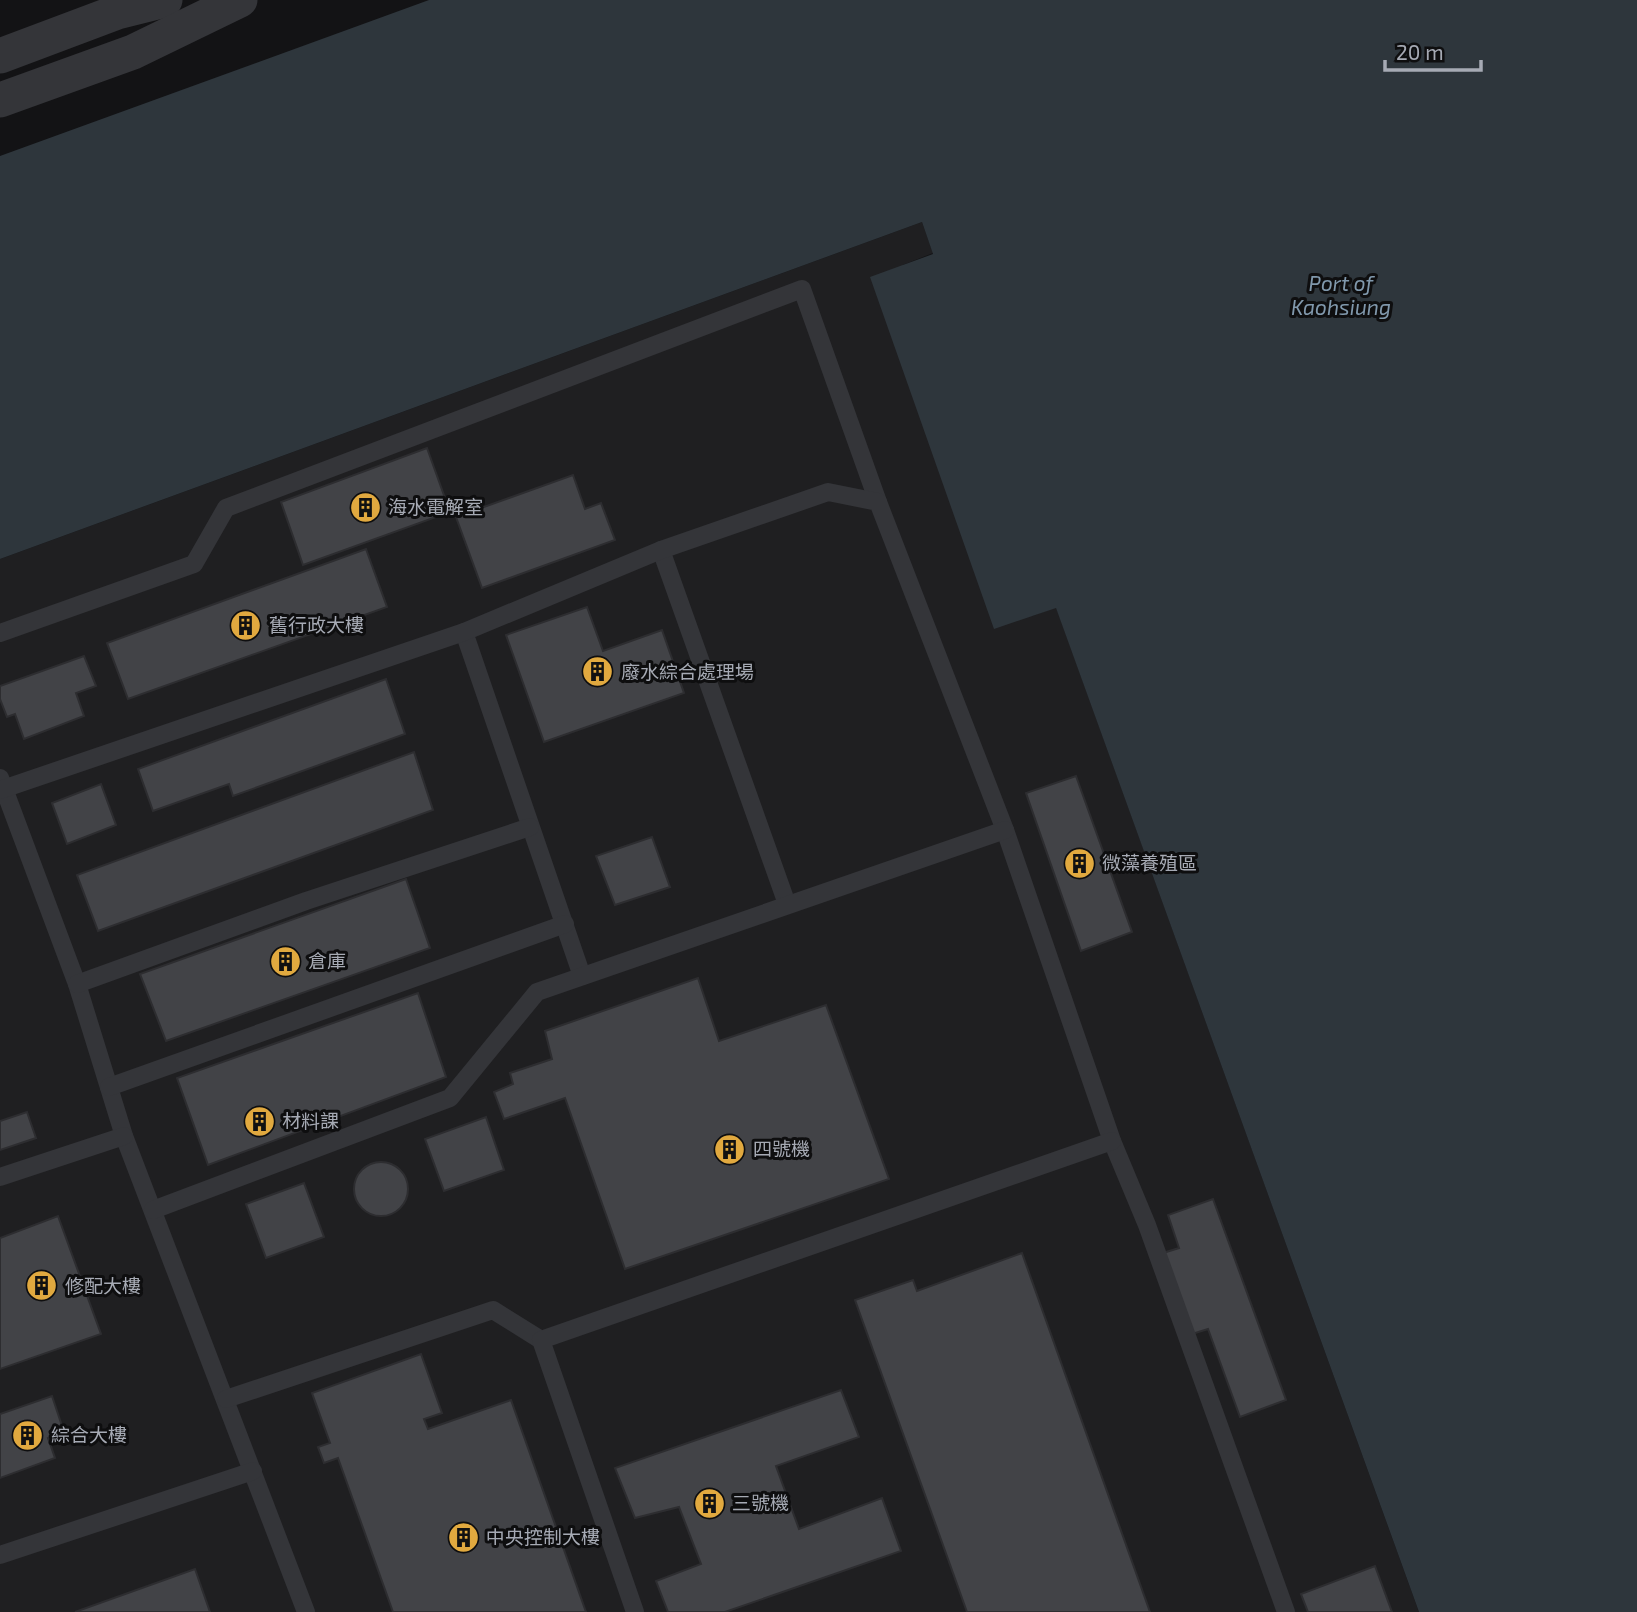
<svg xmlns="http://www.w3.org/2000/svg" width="1637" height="1612" viewBox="0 0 1637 1612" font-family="'Exo 2','Noto Sans TC',sans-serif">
<rect width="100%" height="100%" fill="#131315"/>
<path fill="#1f1f21" d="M 922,222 L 933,253 L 903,265 L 1032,616 L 1056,607 L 1419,1612 L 0,1612 L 0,559 Z"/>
<path fill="#2e363c" d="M 429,0 L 1637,0 L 1637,1612 L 1419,1612 L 1056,608 L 994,629 L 870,277 L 933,254 L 922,222 L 0,559 L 0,156 Z"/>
<g fill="#424347" stroke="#2d2d30" stroke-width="2">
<path d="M 427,448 L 450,512 L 303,565 L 281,502 Z"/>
<path d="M 573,475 L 585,509 L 601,503 L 615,540 L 482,588 L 456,517 Z"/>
<path d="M 366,549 L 387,607 L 128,699 L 107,643 Z"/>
<path d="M 587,607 L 603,651 L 662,630 L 684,693 L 544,742 L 506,635 Z"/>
<path d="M 84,656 L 96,686 L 76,693 L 84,716 L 24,739 L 15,714 L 7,717 L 0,699 L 0,686 Z"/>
<path d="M 386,679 L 405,734 L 233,796 L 229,784 L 153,811 L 138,769 Z"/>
<path d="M 414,752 L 433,810 L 98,931 L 77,875 Z"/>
<path d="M 1076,776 L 1132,932 L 1081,951 L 1026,793 Z"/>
<path d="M 101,784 L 116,825 L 67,844 L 52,803 Z"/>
<path d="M 652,837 L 670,887 L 615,905 L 596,856 Z"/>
<path d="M 406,879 L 430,948 L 166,1041 L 140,974 Z"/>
<path d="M 698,978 L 719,1041 L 826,1005 L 889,1179 L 625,1269 L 565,1098 L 504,1119 L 494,1092 L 513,1084 L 510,1073 L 552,1059 L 545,1031 Z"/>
<path d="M 418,993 L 446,1077 L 208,1165 L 177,1078 Z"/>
<path d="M 27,1112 L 36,1138 L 0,1150 L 0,1121 Z"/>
<path d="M 486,1117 L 504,1170 L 444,1191 L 425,1139 Z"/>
<circle cx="381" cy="1189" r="27"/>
<path d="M 304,1183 L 324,1237 L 266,1258 L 246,1204 Z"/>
<path d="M 1213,1199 L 1286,1400 L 1240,1417 L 1208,1329 L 1192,1334 L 1163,1253 L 1179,1248 L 1168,1215 Z"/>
<path d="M 58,1216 L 101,1334 L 0,1369 L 0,1238 Z"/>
<path d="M 1022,1253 L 1150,1612 L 967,1612 L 855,1300 L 913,1280 L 917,1291 Z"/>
<path d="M 421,1354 L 442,1413 L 424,1419 L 428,1429 L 511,1400 L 586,1612 L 393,1612 L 338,1458 L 324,1463 L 318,1447 L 330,1443 L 312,1393 Z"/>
<path d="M 841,1390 L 859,1437 L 776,1466 L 799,1529 L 882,1498 L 901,1551 L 725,1612 L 668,1612 L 656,1581 L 701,1564 L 679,1507 L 635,1518 L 615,1468 Z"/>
<path d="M 52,1396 L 64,1432 L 48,1438 L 55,1458 L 0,1478 L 0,1414 Z"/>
<path d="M 1375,1566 L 1392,1612 L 1308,1612 L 1301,1594 Z"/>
<path d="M 195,1569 L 210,1612 L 75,1612 Z"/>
</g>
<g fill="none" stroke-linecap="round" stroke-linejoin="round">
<g stroke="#343539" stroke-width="18">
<path d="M 661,550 L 787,904"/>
<path d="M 464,632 L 582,976"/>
<path d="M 0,633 L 194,564 L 226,508 L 802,289 L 878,502"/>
<path d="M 0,778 L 77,984 L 124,1136 L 306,1612"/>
<path d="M 0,790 L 464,632 L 661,550 L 828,492 L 878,502 L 1005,830 L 1112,1141 L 1147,1225 L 1286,1612"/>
<path d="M 77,984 L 306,901 L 530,827"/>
<path d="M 109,1087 L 565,924"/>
<path d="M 0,1177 L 124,1136"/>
<path d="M 153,1210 L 450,1098 L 537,992 L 1005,830"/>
<path d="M 226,1399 L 493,1310 L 541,1340"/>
<path d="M 0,1555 L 253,1471"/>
<path d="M 635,1612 L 541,1340 L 1112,1141"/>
</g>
<g stroke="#343539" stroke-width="35">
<path d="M 0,56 L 117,12 L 165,0"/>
<path d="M 0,100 L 133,52 L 240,0"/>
</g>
</g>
<defs>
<symbol id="building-disc" viewBox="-11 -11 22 22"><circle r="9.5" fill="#e1a93f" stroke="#0e0e0f"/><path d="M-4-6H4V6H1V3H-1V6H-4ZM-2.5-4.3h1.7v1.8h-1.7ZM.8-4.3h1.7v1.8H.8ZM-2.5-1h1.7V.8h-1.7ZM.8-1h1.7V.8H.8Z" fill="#111"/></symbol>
</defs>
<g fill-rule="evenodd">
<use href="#building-disc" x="348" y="490" width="35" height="35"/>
<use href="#building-disc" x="228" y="608" width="35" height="35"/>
<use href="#building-disc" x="580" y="654" width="35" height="35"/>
<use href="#building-disc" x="1062" y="846" width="35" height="35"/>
<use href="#building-disc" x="268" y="944" width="35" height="35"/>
<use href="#building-disc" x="242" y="1104" width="35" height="35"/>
<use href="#building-disc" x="712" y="1132" width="35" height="35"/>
<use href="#building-disc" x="24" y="1268" width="35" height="35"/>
<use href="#building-disc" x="10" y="1418" width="35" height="35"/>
<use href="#building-disc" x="692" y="1486" width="35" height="35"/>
<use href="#building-disc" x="446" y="1520" width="35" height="35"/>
</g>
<g text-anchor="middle" stroke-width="6" stroke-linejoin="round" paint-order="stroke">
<g font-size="19" fill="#a6aab4" stroke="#0e0e0f" text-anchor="start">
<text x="388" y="514">海水電解室</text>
<text x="269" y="632">舊行政大樓</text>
<text x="621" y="679">廢水綜合處理場</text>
<text x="1102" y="870">微藻養殖區</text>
<text x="308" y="968">倉庫</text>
<text x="282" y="1128">材料課</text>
<text x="753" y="1156">四號機</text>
<text x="65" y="1293">修配大樓</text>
<text x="51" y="1442">綜合大樓</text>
<text x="732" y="1510">三號機</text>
<text x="486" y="1544">中央控制大樓</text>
</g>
<g font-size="21" font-style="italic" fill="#8098ac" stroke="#0e0e0f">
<text x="1341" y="291">Port of<tspan x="1341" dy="24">Kaohsiung</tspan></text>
</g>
</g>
<path d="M1385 60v10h96v-10" fill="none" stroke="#a6aab4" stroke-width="3.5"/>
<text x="1396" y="60" font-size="21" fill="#a6aab4" stroke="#0e0e0f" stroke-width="5" paint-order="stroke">20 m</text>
</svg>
